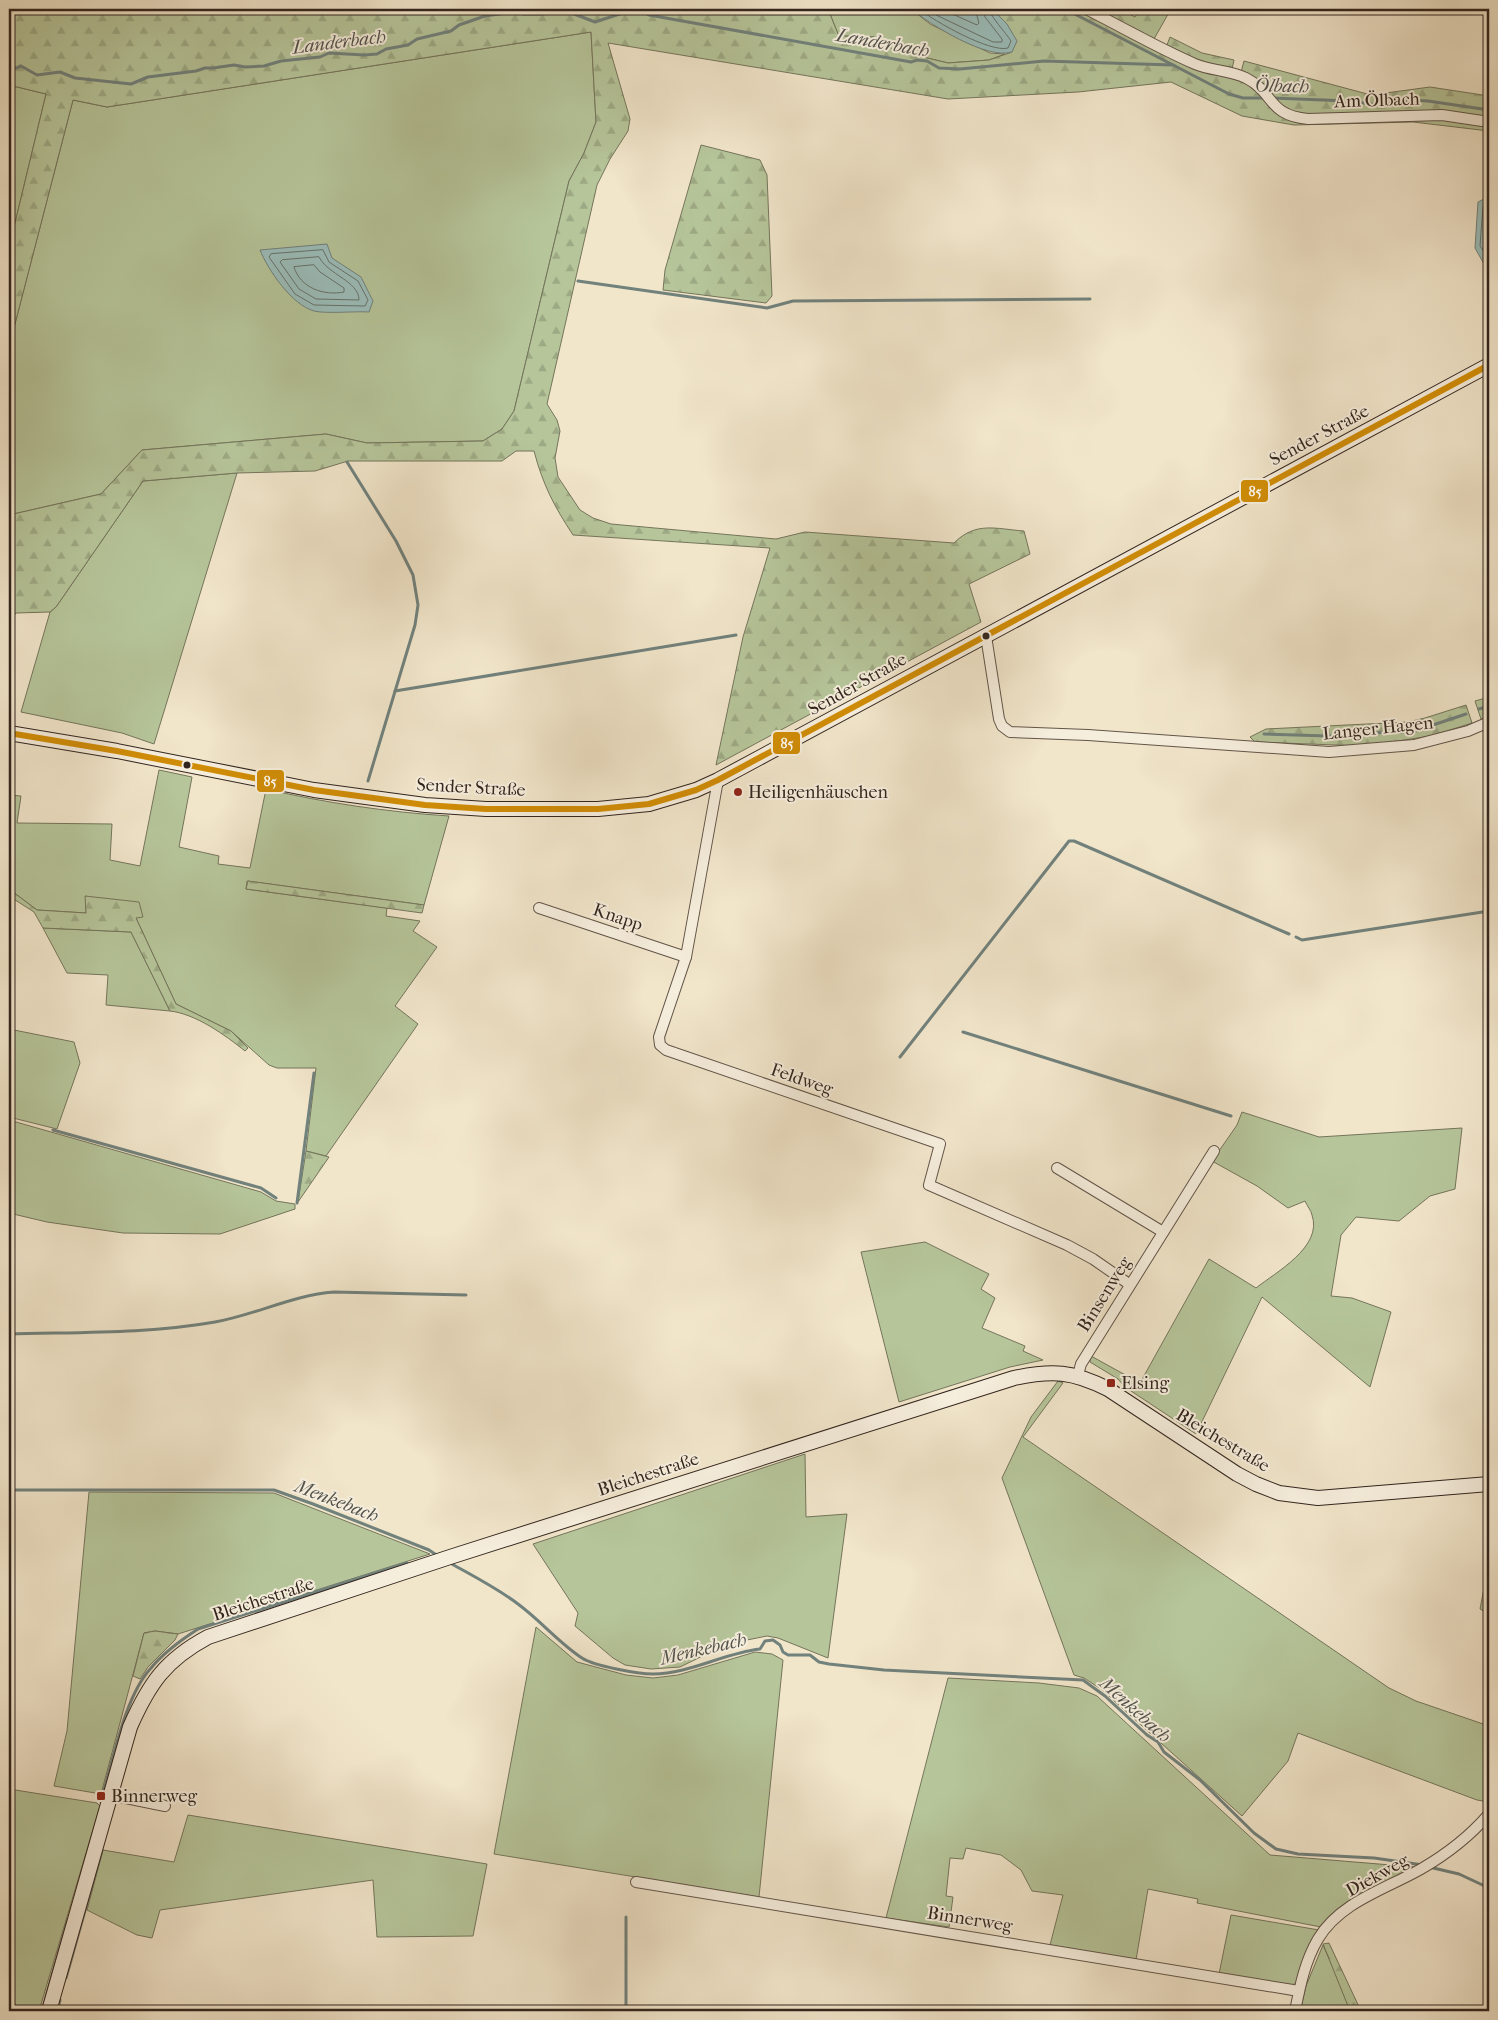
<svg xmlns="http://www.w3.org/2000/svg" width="1498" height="2020" viewBox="0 0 1498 2020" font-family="'IM FELL French Canon',serif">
<defs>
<pattern id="forest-firs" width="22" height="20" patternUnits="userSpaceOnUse" patternTransform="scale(1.25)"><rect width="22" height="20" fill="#b6c59a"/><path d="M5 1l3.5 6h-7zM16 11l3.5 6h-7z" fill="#9da984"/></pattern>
</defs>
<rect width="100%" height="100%" fill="#f1e5ca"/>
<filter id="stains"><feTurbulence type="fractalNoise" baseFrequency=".004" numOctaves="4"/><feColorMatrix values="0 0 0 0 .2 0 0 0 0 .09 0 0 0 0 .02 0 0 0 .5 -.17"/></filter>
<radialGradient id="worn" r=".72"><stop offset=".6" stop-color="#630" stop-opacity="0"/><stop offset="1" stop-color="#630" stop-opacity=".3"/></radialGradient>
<g fill="#b6c59a" stroke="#74755c">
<path d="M 828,9 L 911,9 L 930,24 L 990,53 L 1005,54 L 989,60 L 948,63 L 894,50 L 874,37 L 843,36 L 838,34 Z"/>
<path d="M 591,32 L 596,122 L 584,153 L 569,181 L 514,411 L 502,429 L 483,441 L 367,443 L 326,434 L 142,450 L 101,494 L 9,515 L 9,347 L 73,100 L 107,107 Z"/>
<path d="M 9,85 L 46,94 L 9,248 Z"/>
<path d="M 237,473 L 154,744 L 122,733 L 21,712 L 50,612 L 56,607 L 143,481 Z"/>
<path d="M 159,770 L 192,777 L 179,847 L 219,856 L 218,864 L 250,868 L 266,789 C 326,803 387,812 449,816 L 424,905 L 247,881 L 246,889 L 387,908 L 386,916 L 420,921 L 413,931 L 437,947 L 395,1006 L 418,1024 L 326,1156 L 306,1151 L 316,1068 L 277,1068 L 269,1065 L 231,1031 L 176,1004 L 136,918 L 86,896 L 86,913 L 37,910 L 9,889 L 9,795 L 21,796 L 17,823 L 112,824 L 110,860 L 140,866 Z"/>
<path d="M 43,928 L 131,932 L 170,1011 L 106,1005 L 108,975 L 67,973 Z"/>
<path d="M 9,1029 L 74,1042 L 80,1063 L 57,1129 L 9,1117 Z"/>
<path d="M 1242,1112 L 1319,1137 L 1462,1128 L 1455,1189 L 1430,1196 L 1399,1221 L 1356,1217 L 1341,1235 L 1331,1296 L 1352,1298 L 1391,1312 L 1370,1387 L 1262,1297 L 1196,1434 L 1125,1387 L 1118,1379 L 1090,1362 L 1091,1356 L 1140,1383 L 1209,1259 L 1256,1288 C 1276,1272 1323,1247 1312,1215 C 1311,1210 1307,1206 1305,1201 L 1288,1208 L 1257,1186 L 1212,1161 L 1237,1125 Z"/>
<path d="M 9,1120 L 261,1192 L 276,1201 L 295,1204 L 295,1209 L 220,1234 L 123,1233 L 47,1222 L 9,1213 Z"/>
<path d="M 925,1242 L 989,1274 L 981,1289 L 995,1298 L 982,1328 L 1025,1346 L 1023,1351 L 1043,1360 L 1010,1367 L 899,1402 L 861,1252 Z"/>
<path d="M 1058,1381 L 1063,1383 L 1023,1437 L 1389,1688 L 1416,1701 L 1489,1726 L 1489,1802 L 1477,1800 L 1298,1733 L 1288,1761 L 1242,1816 L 1101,1689 L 1084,1678 L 1074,1675 L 1002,1478 L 1031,1417 Z"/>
<path d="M 805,1454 L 806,1517 L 847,1514 L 828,1658 L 778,1638 L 767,1636 L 727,1644 L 680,1667 L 651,1669 L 625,1665 L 613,1658 L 575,1626 L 578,1613 L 533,1544 Z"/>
<path d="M 89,1492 L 274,1493 L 430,1554 L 178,1634 L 155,1631 L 144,1633 L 101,1794 L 54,1786 L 67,1731 Z"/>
<path d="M 1489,1562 L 1489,1614 L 1480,1609 Z"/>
<path d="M 536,1627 L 577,1662 L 626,1675 L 653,1678 L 678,1675 L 755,1652 L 772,1654 L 783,1660 L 759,1897 L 494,1854 Z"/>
<path d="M 948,1678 L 1039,1683 L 1079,1688 L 1097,1696 L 1270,1855 L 1415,1867 L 1357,1895 L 1334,1913 L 1321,1927 L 1197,1903 L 1198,1899 L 1148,1889 L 1136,1960 L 1050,1945 L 1063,1895 L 1032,1891 L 1021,1870 L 1001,1855 L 966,1848 L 963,1859 L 950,1858 L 946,1896 L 953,1897 L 949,1927 L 886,1918 Z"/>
<path d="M 9,1789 L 97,1803 L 100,1806 L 39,2011 L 9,2011 Z"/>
<path d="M 188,1815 L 487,1864 L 473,1936 L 377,1937 L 373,1880 L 160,1910 L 152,1938 L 137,1935 L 87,1910 L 103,1850 L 174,1862 Z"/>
<path d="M 1231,1915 L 1319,1930 L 1297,1982 L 1290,1987 L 1219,1974 Z"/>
<path d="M 1323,1945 L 1342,1987 L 1350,2011 L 1300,2011 L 1306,1986 Z"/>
</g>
<g fill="url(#forest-firs)" stroke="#74755c">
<path d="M 9,9 L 828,9 L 838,34 L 843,36 L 874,37 L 894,50 L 948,63 L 989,60 L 1012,52 L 1007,24 L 992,9 L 1080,9 L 1197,69 L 1239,80 L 1244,61 L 1371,95 L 1430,87 L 1489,96 L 1489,131 L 1413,122 L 1294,125 L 1242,116 L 1171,82 L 1078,92 L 948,99 L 608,43 L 630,119 L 628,131 L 610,159 L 597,185 L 547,404 L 557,420 L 560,431 L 555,458 L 558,477 L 580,510 L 593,518 L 611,524 L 776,539 L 805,532 L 954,543 C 976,521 996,529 1024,531 L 1030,554 L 969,584 L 981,622 L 716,765 L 743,637 L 770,548 L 573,535 C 554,506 543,485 534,451 L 516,451 L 502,461 L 348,461 L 315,471 L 237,473 L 143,481 L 56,607 L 50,612 L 16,613 L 9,621 L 9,515 L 101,494 L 142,450 L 326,434 L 367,443 L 483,441 L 502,429 L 514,411 L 569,181 L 584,153 L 596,122 L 591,32 L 107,107 L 73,100 L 9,347 L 9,248 L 46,94 L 9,85 Z"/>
<path d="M 1097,9 L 1120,9 L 1135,17 L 1140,9 L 1171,9 L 1154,39 Z"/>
<path d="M 1170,37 L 1202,53 L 1234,60 L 1232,69 L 1199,61 L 1167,45 Z"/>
<path d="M 701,145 L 760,160 L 767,175 L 772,296 L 766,303 L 663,290 L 665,270 Z"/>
<path d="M 1489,697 L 1489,716 L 1481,719 L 1475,701 Z"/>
<path d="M 1466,705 L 1472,723 L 1431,736 L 1364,746 L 1255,742 L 1250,737 L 1266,729 L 1408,722 L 1425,718 Z"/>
<path d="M 248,881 L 424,905 L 422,913 L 246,889 Z"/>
<path d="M 9,889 L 37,910 L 86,913 L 85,896 L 139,902 L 143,917 L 136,918 L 176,1004 L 231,1031 L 248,1048 L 245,1051 C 225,1035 196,1014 170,1011 L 131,932 L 43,928 L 34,912 L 9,896 Z"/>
<path d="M 306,1151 L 329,1157 L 298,1202 Z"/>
<path d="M 155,1631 L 178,1634 L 175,1640 L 148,1667 L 140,1679 L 133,1676 L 144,1633 Z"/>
<path d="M 1329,1943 L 1361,2011 L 1350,2011 L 1323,1944 Z"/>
</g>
<g fill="#9bbebb" stroke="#71817c">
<path d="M 911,9 L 992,9 L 1007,24 L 1017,41 L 1012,52 C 987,60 931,25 911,9 Z"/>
<path d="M 1488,197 L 1489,198 L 1489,265 L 1484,264 L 1475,248 L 1478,202 Z"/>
<path d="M 327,244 L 332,258 L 361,277 L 373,301 L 369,312 C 356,311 325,314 314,311 C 292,305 268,270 260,250 Z"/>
</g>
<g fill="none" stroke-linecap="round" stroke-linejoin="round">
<g stroke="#66726c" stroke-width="1">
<path d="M 919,9 C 934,21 990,53 1008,48 L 1011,41 C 1006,33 990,16 989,9"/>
<path d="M 929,9 L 936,15 L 993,42 L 1002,42 L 1002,39 L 985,17 L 983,9"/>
<path d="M 941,9 L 977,25 L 979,23 L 975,9"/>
<path d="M 1489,202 L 1483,206 L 1480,246 L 1489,259"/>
<path d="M 323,250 L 329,262 L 358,281 L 368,300 L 365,306 L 314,305 L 295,294 L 269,257 L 271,254 Z"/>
<path d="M 319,257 C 328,275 359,281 359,300 L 316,299 L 299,289 L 280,262 L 282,260 Z"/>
<path d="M 314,265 L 320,272 L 344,288 L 344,292 C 324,296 300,288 294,267 Z"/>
</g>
<g stroke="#71817c" stroke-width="3">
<path d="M 1065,9 L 1229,94 L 1243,98 L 1266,98"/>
<path d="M 9,71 L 21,66 L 37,75 L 60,72 L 75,78 L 131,84 L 148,77 L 196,71 L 205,68 L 213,68 L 234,65 L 245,67 L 264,66 L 281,61 L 320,57 L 329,53 L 364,55 L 377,54 L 386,49 L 408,45 L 417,39 L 451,31 L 459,25 L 485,16 L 513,12 L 524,14 L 540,14 L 569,12 L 595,22 L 632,10 L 640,10 L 649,15 L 911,62 L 917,60 L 927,61 L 939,68 L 960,69 L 1044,61 L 1173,65"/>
<path d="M 1272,98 L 1349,101 L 1378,105 L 1408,100 L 1428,101 L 1489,110"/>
<path d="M 578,281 L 767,308 L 793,301 L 1090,299"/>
<path d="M 347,462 L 396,541 L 413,575 L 418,605 L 415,625 L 368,781"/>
<path d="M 395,691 L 736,635"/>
<path d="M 1479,709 L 1489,706"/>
<path d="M 1264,734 L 1329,736 L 1368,733 L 1412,732 L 1466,714"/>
<path d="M 1296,937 L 1302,940 L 1489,911"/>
<path d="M 963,1032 L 1231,1116"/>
<path d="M 900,1057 L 1069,841 L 1074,841 L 1289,934"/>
<path d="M 53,1130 L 261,1188 L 276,1198"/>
<path d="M 297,1203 L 314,1073"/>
<path d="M 9,1334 C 77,1332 147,1334 215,1322 C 255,1315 293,1295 334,1292 L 466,1295"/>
<path d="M 9,1490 L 274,1490 L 313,1504 L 429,1550 L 438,1556"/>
<path d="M 450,1563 C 473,1576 497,1588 518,1604 C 541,1621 559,1643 582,1658 C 594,1666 638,1674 653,1674 C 689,1674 724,1653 760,1649 L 765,1641 L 773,1640 L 780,1645 L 783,1652 L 788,1655 L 810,1655 L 819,1662 L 829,1664 L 884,1670 L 1083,1680 L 1105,1696 L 1147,1735 L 1158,1742 L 1164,1752 L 1200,1780 L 1254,1833 L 1276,1849 L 1298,1854 L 1374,1858 L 1423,1865"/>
<path d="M 103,1793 C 114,1757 125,1696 151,1668 C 164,1652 181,1640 198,1629 L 407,1563"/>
<path d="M 1429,1867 L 1459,1874 L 1489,1888"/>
<path d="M 626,1917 L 626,2006"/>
<path d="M 66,1978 L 102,1850"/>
<path d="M 42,2011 L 68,1919"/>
<path d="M 57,2011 L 60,2000"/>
</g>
<defs>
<g id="street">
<path d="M 1086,9 C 1122,27 1158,48 1195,64 C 1211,71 1230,70 1246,78 C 1275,93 1267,115 1308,119 L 1442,115 L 1489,122"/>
<path d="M 986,636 L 999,719 L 1002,726 L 1010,732 L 1088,735 L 1329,752 L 1414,745 L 1468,731 L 1489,722"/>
<path d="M 718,780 L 686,957 L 659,1037 L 660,1045 L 666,1050 L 940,1144 L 929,1185 L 1067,1245 L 1093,1259 L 1129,1284"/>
<path d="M 539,908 L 686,957"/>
<path d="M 1057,1168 L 1163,1232"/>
<path d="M 1078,1375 L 1081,1364 L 1214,1151"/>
<path d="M 111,1795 L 165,1806"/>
<path d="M 636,1882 L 1299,1991"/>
<path d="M 1295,2011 C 1300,1986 1305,1961 1318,1939 C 1340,1902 1386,1889 1421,1869 C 1447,1854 1470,1836 1489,1814"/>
</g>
<g id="secondary">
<path d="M 9,733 L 117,751 L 314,790 L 425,805 L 486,809 L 598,809 L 649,804 L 696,790 L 718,780 L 1489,365"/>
<path d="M 49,2011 L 130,1727 C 149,1684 165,1660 208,1637 L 450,1557 L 1014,1378 C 1053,1370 1072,1371 1108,1389 L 1237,1474 L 1256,1484 L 1279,1493 L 1318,1498 L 1489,1484"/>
</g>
</defs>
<use href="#street" stroke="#625549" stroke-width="12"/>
<use href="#secondary" stroke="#32251e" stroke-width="16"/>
<use href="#street" stroke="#f6eedd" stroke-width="10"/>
<use href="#secondary" stroke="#f6eedd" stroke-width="14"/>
<defs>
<path id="bus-1" d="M 9,733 L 117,751 L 314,790 L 425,805 L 486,809 L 598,809 L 649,804 L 696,790 L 718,780 L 1489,365"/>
</defs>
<use href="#bus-1" stroke="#f6eedd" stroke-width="10"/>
<use href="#bus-1" stroke="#d08c06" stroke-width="6"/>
</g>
<g fill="#32251e" stroke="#f6eedd" stroke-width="2">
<circle cx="986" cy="636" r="4.5"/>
<circle cx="187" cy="765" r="4.5"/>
</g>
<g fill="#8f2418" stroke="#f6eedd" stroke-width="2">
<circle cx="738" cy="792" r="5"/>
<rect x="1106" y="1378" width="10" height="10" rx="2.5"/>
<rect x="96" y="1791" width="10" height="10" rx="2.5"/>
</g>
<g text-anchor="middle" stroke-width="4" stroke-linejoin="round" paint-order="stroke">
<g font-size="18" fill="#32251e" stroke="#f6eedd">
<text transform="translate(1377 100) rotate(-2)" y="6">Am Ölbach</text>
<text transform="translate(1319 435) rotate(-28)" y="6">Sender Straße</text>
<text transform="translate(857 684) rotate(-29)" y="6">Sender Straße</text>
<text transform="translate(1378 728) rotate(-6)" y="6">Langer Hagen</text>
<text transform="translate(471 787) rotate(3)" y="6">Sender Straße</text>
<text transform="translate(618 917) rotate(19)" y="6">Knapp</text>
<text transform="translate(802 1079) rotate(19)" y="6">Feldweg</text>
<text transform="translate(1104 1294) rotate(-58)" y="6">Binsenweg</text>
<text transform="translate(1223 1440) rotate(31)" y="6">Bleichestraße</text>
<text transform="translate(648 1474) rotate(-18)" y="6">Bleichestraße</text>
<text transform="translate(263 1599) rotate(-18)" y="6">Bleichestraße</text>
<text transform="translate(1377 1875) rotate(-29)" y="6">Diekweg</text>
<text transform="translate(970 1919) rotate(9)" y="6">Binnerweg</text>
</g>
<g font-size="18" fill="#32251e" stroke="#f6eedd" text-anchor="start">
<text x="748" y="798">Heiligenhäuschen</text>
<text x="1121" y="1389">Elsing</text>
<text x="111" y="1802">Binnerweg</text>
</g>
<g font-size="19" font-style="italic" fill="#52534d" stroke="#f6eedd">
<text transform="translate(339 41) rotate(-7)" y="7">Landerbach</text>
<text transform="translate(883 42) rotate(10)" y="7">Landerbach</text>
<text transform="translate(1282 85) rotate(1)" y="7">Ölbach</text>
<text transform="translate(337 1500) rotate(21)" y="7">Menkebach</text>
<text transform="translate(703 1648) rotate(-13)" y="7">Menkebach</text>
<text transform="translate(1136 1709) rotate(42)" y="7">Menkebach</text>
</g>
</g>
<g stroke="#f6eedd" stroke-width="2">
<rect x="1240" y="479" width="29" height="24" rx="5" fill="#d08c06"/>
<rect x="772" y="731" width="29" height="24" rx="5" fill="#d08c06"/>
<rect x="256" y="769" width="29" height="24" rx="5" fill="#d08c06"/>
</g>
<g font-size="14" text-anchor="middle" font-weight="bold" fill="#fff">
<text x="1255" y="496">85</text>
<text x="787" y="748">85</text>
<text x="270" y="786">85</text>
</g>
<rect width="1498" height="2020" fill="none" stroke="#f1e5ca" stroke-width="30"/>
<rect x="10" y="10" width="1478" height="2000" fill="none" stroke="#32251e" stroke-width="2.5"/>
<rect x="15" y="15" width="1468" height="1990" fill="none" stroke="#32251e"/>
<rect width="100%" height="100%" filter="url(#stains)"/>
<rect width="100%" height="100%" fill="url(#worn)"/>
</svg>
